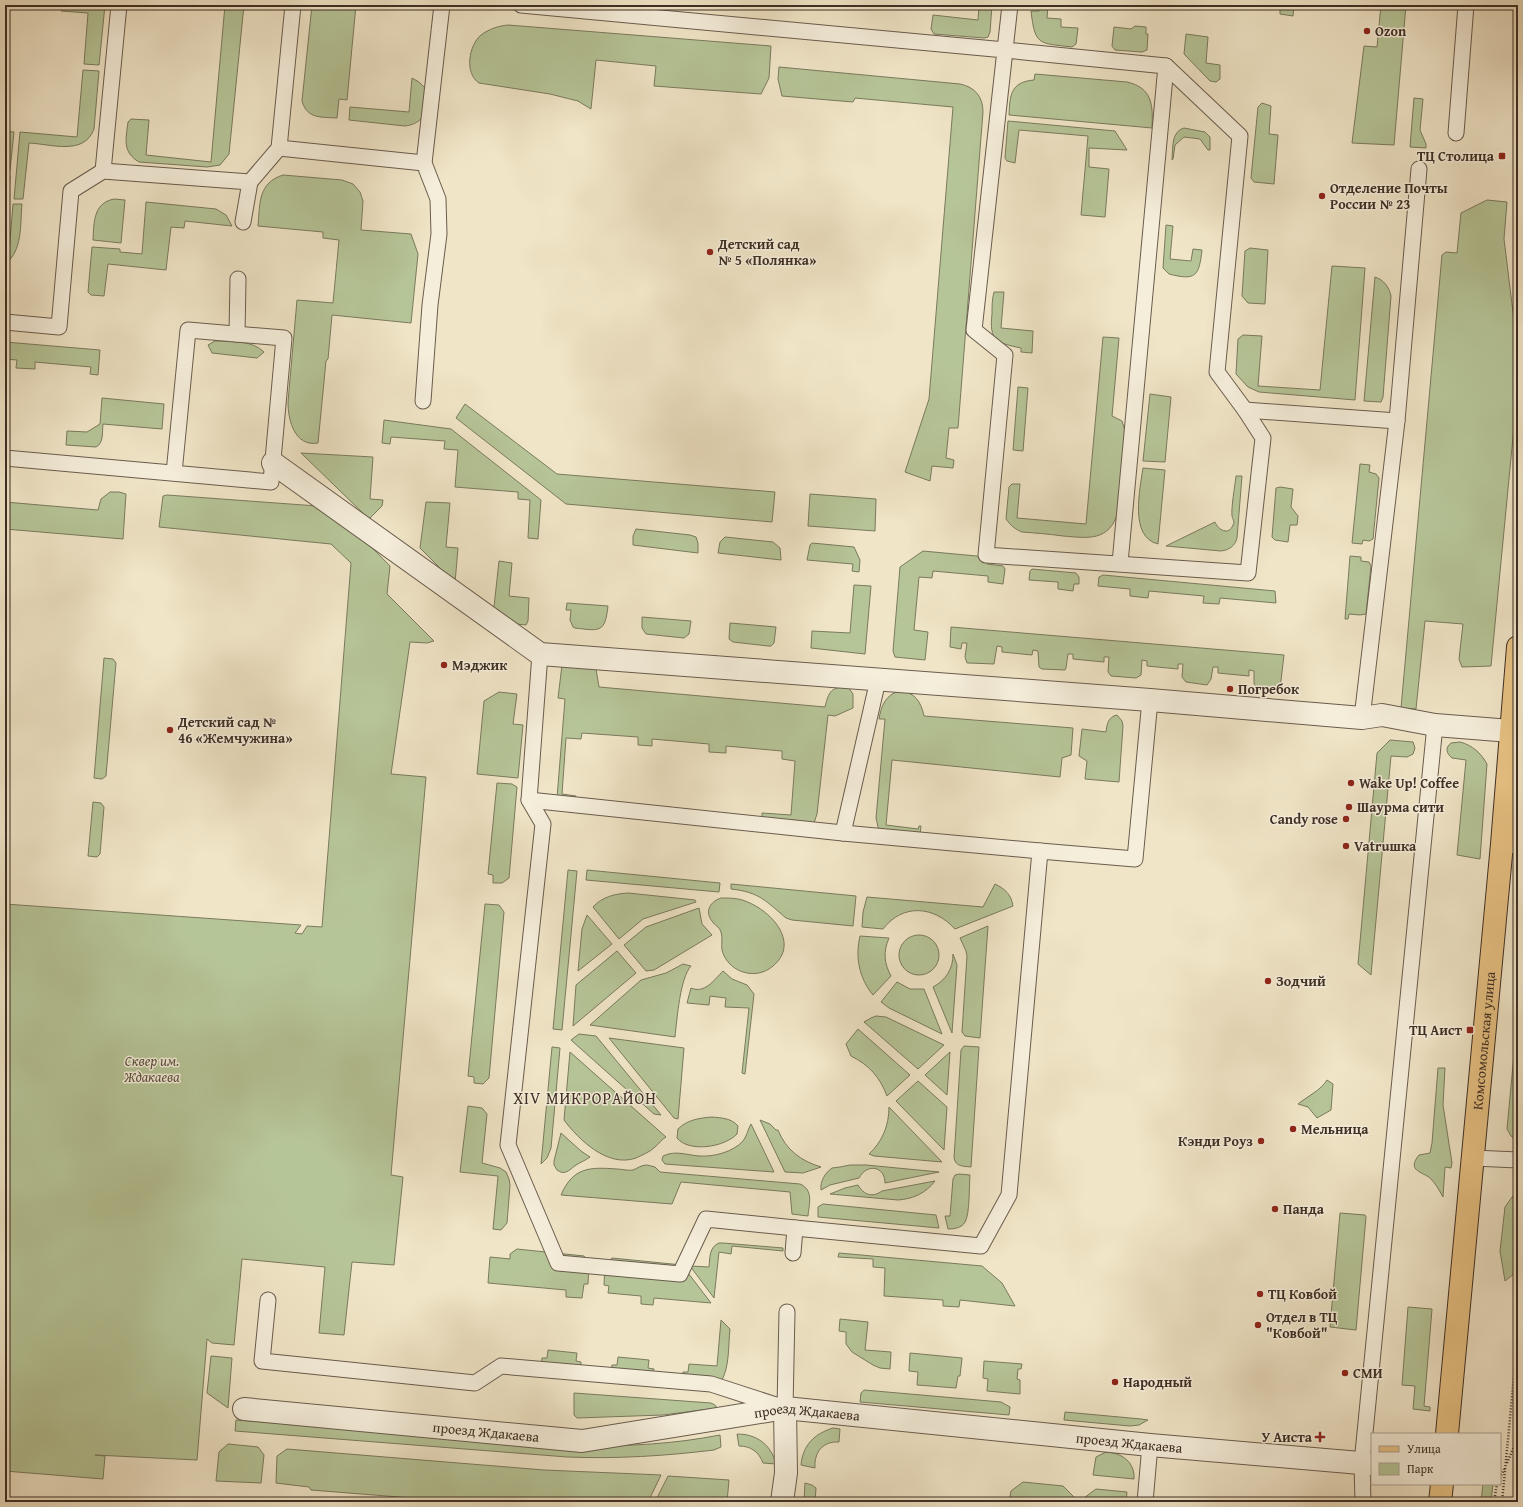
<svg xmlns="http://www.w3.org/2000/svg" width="1523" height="1507" viewBox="0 0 1523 1507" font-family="'Gentium Book Plus',serif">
<rect width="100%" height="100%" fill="#f0e5c7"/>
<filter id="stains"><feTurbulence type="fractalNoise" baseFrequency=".005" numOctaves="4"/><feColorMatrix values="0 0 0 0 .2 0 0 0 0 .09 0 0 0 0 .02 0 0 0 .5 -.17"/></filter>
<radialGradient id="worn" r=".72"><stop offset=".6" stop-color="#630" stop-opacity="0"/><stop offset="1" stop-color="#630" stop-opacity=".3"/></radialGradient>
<g fill="#b6c598" stroke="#7a7a5e">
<path d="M 61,5 L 105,5 L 99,65 L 84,64 L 88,13 L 61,11 Z"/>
<path d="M 225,5 L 244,5 L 229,154 L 220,165 L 207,167 L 139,162 C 122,152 126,139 128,122 L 131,119 L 149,120 L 146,155 L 211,162 Z"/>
<path d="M 312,5 L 356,5 L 347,100 L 339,99 L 337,118 C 321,117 307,119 302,101 Z"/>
<path d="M 979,5 L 992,5 L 990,32 L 988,37 L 984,38 L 934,34 L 931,29 L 933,15 L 978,20 Z"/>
<path d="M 1040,5 L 1048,5 L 1047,18 L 1061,19 L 1061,27 L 1078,28 L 1076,44 L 1072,47 C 1039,43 1035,46 1031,11 L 1039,11 Z"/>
<path d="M 1254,5 L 1294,5 L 1293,16 L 1280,14 L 1280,7 Z"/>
<path d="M 1381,5 L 1406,5 L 1394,145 L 1352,143 L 1364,46 L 1377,47 Z"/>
<path d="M 508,25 L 771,46 L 769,78 L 761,94 L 654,86 L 656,66 L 596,60 L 591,109 L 578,101 L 550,94 L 479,83 C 464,73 469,45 481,35 C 489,29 498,26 508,25 Z"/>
<path d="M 1135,26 L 1146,27 L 1146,34 L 1148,34 L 1147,50 L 1142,52 L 1115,50 L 1112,46 L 1114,27 L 1131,29 Z"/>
<path d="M 1186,34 L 1208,37 L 1206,63 L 1220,65 L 1220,79 L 1216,82 L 1210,81 L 1184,54 Z"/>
<path d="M 779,67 L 960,84 C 975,87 983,97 983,112 L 958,428 L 949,428 L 946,458 L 954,460 L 953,468 L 932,466 L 930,481 L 905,472 L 929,399 L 953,107 L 855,98 L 853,102 L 782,96 L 778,79 Z"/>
<path d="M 83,70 L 99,71 L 94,129 C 84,156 51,144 29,143 L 23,199 L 14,199 L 20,132 L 77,137 Z"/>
<path d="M 1035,74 L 1127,82 C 1153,88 1153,106 1152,128 L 1009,115 C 1010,96 1010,82 1034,80 Z"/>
<path d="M 412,78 L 419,82 L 426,89 L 422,118 C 417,123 412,125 405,126 L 349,120 L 350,107 L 409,112 Z"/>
<path d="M 1414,98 L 1423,99 L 1420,130 L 1426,144 L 1426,148 L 1410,147 Z"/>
<path d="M 1262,103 L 1271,106 L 1269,134 L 1278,135 L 1274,184 L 1254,182 L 1251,178 L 1258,107 Z"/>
<path d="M 1008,121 L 1115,131 L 1127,150 L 1089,148 L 1089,167 L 1109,169 L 1105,217 L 1081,215 L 1088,136 L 1019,130 L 1015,163 L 1007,161 L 1005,158 Z"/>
<path d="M 1184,128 L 1205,132 L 1210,137 L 1210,150 L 1208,150 L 1200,139 L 1184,137 L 1175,145 L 1173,159 L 1172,160 C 1173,148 1171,132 1184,128 Z"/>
<path d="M 5,131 L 14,132 L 10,170 L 5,168 Z"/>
<path d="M 283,175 L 342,180 L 353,184 L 360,192 L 363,201 L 361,230 L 411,234 L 418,254 L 411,323 L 332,315 L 328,359 L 326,361 L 318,443 C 295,447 288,421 288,402 L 297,300 L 333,303 L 339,240 L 323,238 L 323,232 L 258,226 C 260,203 258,183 283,175 Z"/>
<path d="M 5,176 L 10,176 L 8,199 L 5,199 Z"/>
<path d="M 114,199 L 125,200 L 121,243 L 93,240 C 94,223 93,203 114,199 Z"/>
<path d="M 1487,200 L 1507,202 L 1504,239 L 1518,353 L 1518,385 L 1491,666 L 1462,667 L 1459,659 L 1463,624 L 1425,621 L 1416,709 L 1401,708 L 1442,255 L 1446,252 L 1457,253 L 1461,213 Z"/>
<path d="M 146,202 L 216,209 L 226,215 L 232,226 L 185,221 L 184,228 L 171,227 L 166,270 L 108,264 L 104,296 L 91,295 L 88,292 L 92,247 L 120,249 L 120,252 L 142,254 Z"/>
<path d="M 13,204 L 22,204 C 20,224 23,251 5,264 L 5,252 L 9,252 Z"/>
<path d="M 1166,225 L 1173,226 L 1170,259 L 1191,261 L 1193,249 L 1202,250 C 1199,276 1196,281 1169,274 L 1163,268 Z"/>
<path d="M 1250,248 L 1268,250 L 1265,304 L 1248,303 L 1242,296 L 1245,251 Z"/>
<path d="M 1332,266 L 1365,268 L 1355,400 L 1259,392 L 1248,387 L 1236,374 L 1238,339 L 1243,335 L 1262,336 L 1258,386 L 1320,390 Z"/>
<path d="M 1375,277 C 1384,280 1389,287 1391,296 L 1383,397 L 1381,402 L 1364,401 Z"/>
<path d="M 994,292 L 1004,292 L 1001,328 L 1033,331 L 1032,353 L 1021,352 L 1021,348 C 996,343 989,340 992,314 C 992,306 992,299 994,292 Z"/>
<path d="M 1103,337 L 1119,338 L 1112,416 L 1122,421 L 1125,431 L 1118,512 C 1109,542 1088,538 1063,536 C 1049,534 1036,533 1022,532 C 1015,529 1011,526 1006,519 L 1009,487 L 1012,484 L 1020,484 L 1017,518 L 1086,524 Z"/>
<path d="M 215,341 L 220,341 C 236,342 253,341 264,352 L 257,358 L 212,353 L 208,345 Z"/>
<path d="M 5,342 L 100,350 L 98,375 L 90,374 L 91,367 L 35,362 L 35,369 L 16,368 L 17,360 L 5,359 Z"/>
<path d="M 1018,387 L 1028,388 L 1023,451 L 1013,450 Z"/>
<path d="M 1150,394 L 1171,397 L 1165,462 L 1143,461 Z"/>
<path d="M 102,398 L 164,404 L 162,429 L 103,424 C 102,432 104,443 96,447 L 66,445 L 67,431 L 87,432 L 100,424 Z"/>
<path d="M 465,404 L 557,474 L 775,492 L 772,522 L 566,504 L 456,418 Z"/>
<path d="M 384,420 L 451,429 L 541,500 L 538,539 L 528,538 L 530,500 L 518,499 L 518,492 L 455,487 L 458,450 L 444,449 L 445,441 L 391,437 L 390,444 L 382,443 Z"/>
<path d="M 301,453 L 373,457 L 370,499 L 383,500 L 382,506 L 369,519 Z"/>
<path d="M 1360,464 L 1370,465 L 1369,472 L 1376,474 L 1379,478 L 1373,539 L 1369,541 L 1363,540 L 1362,544 L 1352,543 Z"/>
<path d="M 1143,468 L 1165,470 L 1158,544 C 1129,537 1140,489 1143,468 Z"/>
<path d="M 1236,476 L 1242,476 L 1237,538 C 1235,546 1229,550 1221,551 L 1166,546 L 1215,522 C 1218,530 1229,536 1233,525 C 1235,522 1233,520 1232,516 C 1231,507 1235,486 1236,476 Z"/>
<path d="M 1280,487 L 1293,489 L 1291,507 L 1298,516 L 1297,525 L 1290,525 L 1288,542 L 1275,540 L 1272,537 L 1276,488 Z"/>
<path d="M 110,492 L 119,492 L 126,494 L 123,539 L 5,529 L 5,502 L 98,510 L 101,499 Z"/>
<path d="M 810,494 L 876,499 L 875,531 L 808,526 Z"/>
<path d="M 167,495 L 317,506 L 336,511 L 390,566 L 387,594 L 434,641 L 427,643 L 410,642 L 391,774 L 426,777 L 391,1175 L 403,1177 L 394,1265 L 352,1262 L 344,1335 L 319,1333 L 325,1267 L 242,1259 L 234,1345 L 212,1343 L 207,1339 L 197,1460 L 95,1455 L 105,1456 L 103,1479 L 5,1471 L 5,904 L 301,925 L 295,933 L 302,934 L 307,926 L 322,927 L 351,563 L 331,544 L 159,527 L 163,496 Z"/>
<path d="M 426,502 L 450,503 L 446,547 L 458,548 L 455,583 L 420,548 Z"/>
<path d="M 636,529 L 690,535 L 696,537 L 698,543 L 698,553 L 633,545 L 633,536 Z"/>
<path d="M 725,537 L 773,542 L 780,548 L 781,560 L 718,553 L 720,542 Z"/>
<path d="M 812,543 L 854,547 L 860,560 L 859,572 L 852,571 L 853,564 L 807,560 L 810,545 Z"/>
<path d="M 923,551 L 987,557 L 987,564 L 1003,566 L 1005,569 L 1003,584 L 988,582 L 988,576 L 933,571 L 932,578 L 919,577 L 914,630 L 928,632 L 925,660 L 895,657 L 893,651 L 900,567 Z"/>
<path d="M 1350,556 L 1361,557 L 1361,561 L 1369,562 L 1371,566 L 1366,614 L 1360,615 L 1349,614 L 1348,619 L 1345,619 Z"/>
<path d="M 499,561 L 512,563 L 509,596 L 529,598 L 528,621 L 526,625 L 497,622 L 493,616 Z"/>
<path d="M 1032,569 L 1076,573 L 1079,577 L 1079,584 L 1074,584 L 1073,591 L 1058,589 L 1058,582 L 1029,580 L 1030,571 Z"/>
<path d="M 1103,575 L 1275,591 L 1276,603 L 1220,598 L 1219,604 L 1203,603 L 1204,596 L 1149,591 L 1148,598 L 1130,596 L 1130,589 L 1098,586 L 1099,577 Z"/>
<path d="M 854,585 L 871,586 L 865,654 L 811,648 L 812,631 L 850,633 Z"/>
<path d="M 567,603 L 608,606 C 605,633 600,631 575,628 L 573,627 L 570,620 L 571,610 L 566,610 Z"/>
<path d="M 642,617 L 691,621 L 689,634 L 684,638 L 646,634 L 642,628 Z"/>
<path d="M 730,623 L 776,627 L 774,643 L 771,646 L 768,646 L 733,642 L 729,639 Z"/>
<path d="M 951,627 L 1284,655 L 1280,689 C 1272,691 1259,691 1254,684 L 1254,671 L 1249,670 L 1249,676 L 1218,673 L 1218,667 L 1213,667 L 1211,679 L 1207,685 L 1186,682 L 1182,677 L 1183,664 L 1178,664 L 1178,669 L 1147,666 L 1147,661 L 1142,660 L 1141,675 L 1136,678 L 1111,676 L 1108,672 L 1109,657 L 1104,657 L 1104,662 L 1073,659 L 1073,654 L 1068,654 L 1066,668 L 1065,670 L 1042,669 L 1039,667 L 1038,651 L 1033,650 L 1032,655 L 1002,652 L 1002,647 L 997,646 L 994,664 L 969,663 L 967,663 L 965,657 L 967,643 L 962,643 L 961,649 L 950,647 Z"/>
<path d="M 104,658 L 113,659 L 116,663 L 106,776 L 102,779 L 94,778 Z"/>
<path d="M 562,665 L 596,669 L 599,687 L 825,707 C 829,691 831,687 848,687 L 853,694 L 853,708 L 835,716 L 828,715 L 817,814 L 813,826 L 762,820 L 762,813 L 791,815 L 795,761 L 782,759 L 782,751 L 726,746 L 726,753 L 709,752 L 709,744 L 652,739 L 652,746 L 638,745 L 638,737 L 582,733 L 581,739 L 566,738 L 562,794 L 576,796 L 575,803 L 557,798 L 565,699 L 558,698 Z"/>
<path d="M 900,691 C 915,692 921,702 924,716 L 1073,728 L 1071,755 L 1062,758 L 1060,777 L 892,760 L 886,825 L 918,829 L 919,826 L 921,826 L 919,843 L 879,831 L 876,818 L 885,719 L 879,719 C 881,706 886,694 900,691 Z"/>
<path d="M 499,692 L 517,694 L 513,724 L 523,725 L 518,778 L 477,774 L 484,701 Z"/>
<path d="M 1117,715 L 1122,721 L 1123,726 L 1119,782 L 1085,779 L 1087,761 L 1079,756 L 1082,729 L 1106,732 C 1107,724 1108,717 1117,715 Z"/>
<path d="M 1390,740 L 1413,742 L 1415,748 L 1413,754 L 1407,757 L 1391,756 L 1371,975 L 1358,964 L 1377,753 Z"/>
<path d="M 1460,742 C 1472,745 1481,753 1487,764 L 1480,859 L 1457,855 L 1466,760 L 1452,758 C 1446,753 1445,748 1451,743 Z"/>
<path d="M 497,783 L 512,784 L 517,787 L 509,878 L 502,883 L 493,883 L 493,875 L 488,874 Z"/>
<path d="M 93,802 L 101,803 L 104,807 L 100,854 L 97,857 L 88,856 Z"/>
<path d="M 568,870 L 577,871 L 562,1030 L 553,1029 Z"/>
<path d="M 587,870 L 720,883 L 719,892 L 586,880 Z"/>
<path d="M 731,884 L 856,896 L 853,926 L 792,920 L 786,918 C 766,901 759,892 731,889 Z"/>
<path d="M 995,884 C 1005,889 1011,894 1013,906 L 955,929 C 934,906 903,903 883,929 L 862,927 L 863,912 L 867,897 L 983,907 Z"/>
<path d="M 628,893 L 695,900 L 696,902 L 643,919 L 619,939 L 593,907 C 602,897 614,894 628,893 Z"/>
<path d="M 721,898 C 729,898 738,898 745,901 C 773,911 803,946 769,969 C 751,980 727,970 722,950 C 721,944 723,938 721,932 C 719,926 715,926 712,921 C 704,911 711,901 721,898 Z"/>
<path d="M 485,904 L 499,905 L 504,912 L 489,1078 L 483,1084 L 474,1083 L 474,1077 L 468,1076 Z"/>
<path d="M 699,908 L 702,924 L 712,935 L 654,970 L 646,971 L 624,945 L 646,927 Z"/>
<path d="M 587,915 L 612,944 L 578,971 L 582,929 Z"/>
<path d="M 988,926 L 980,1038 L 965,1036 L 962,1032 L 967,956 L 966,951 L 960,938 Z"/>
<circle cx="919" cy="955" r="20"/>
<path d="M 860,936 L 889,938 C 883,952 884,963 891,976 L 873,995 C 859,978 855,957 860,936 Z"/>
<path d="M 617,951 L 636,973 L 573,1026 L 576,985 Z"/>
<path d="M 953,954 L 957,965 L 952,1033 L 933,987 C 946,980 953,969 953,954 Z"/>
<path d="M 683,964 L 691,966 C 680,978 677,1019 675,1037 L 590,1025 L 641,980 L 666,973 Z"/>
<path d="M 723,971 L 732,979 L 747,985 L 754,994 L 745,1074 L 742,1073 L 749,1008 L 725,1007 L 726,998 L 710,996 L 709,1005 L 687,1003 L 691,988 C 705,994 714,980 723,971 Z"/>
<path d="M 897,982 L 910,989 L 924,989 L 942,1034 L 889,1008 L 881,1002 Z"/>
<path d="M 1518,1011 L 1518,1142 L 1511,1136 L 1507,1129 Z"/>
<path d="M 876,1016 L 886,1017 L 944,1045 L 918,1069 L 864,1022 L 871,1018 Z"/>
<path d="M 858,1029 L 910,1075 L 887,1096 C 880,1077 869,1065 851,1056 L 846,1044 Z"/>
<path d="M 579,1034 L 596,1036 L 661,1115 L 654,1114 L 571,1040 Z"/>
<path d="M 609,1038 L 684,1048 L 678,1119 L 674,1118 Z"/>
<path d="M 964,1046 L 979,1047 L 971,1167 C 963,1166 956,1167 954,1158 L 961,1050 Z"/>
<path d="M 552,1047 L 560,1048 L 551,1148 L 547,1158 L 541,1164 Z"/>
<path d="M 570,1052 L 666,1137 C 662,1139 659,1144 655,1147 C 650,1152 642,1155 636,1158 C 608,1168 579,1140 564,1120 Z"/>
<path d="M 950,1052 L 947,1095 L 925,1075 Z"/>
<path d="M 1438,1068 L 1445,1068 L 1443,1105 L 1452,1163 L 1451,1168 L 1445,1167 L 1443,1197 C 1439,1190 1436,1184 1430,1178 C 1423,1172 1406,1171 1419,1155 L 1430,1153 L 1432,1143 Z"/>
<path d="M 1327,1080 L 1333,1084 L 1331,1110 L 1317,1118 L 1308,1107 L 1298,1104 C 1308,1096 1321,1090 1327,1080 Z"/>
<path d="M 918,1081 L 947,1107 L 944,1150 L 896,1101 Z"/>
<path d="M 468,1106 L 482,1108 L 487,1114 L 482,1163 L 500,1168 L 506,1172 L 509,1179 L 510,1185 L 507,1223 L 501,1230 L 493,1229 L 498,1176 L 460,1172 Z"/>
<path d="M 889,1107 L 942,1162 L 874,1156 L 869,1154 C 882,1142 889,1126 889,1107 Z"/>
<path d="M 712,1117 C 722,1118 731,1118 738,1126 L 737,1134 C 725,1147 689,1153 677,1138 L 678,1129 C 687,1120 699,1118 712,1117 Z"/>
<path d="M 760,1120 L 770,1124 L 776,1130 L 778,1130 C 786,1150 801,1161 821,1167 L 803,1173 L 785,1172 Z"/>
<path d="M 751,1124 L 774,1172 L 665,1164 L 662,1160 L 663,1156 C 676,1150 686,1155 699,1156 C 714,1157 733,1152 743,1141 C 747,1136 748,1129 751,1124 Z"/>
<path d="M 561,1133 L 581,1151 L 590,1157 C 586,1160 581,1162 576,1165 C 569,1170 565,1176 557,1170 L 554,1165 L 554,1161 Z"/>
<path d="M 647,1165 L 655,1167 L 660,1172 L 800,1184 C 814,1190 809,1204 808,1216 L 792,1214 L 790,1192 L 681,1182 L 672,1204 L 561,1195 C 573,1167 590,1167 617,1169 C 621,1169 629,1171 633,1170 C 638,1168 641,1165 647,1165 Z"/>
<path d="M 850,1165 L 866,1165 L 939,1172 L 885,1183 C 885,1166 867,1163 859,1178 L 830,1185 L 821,1190 C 820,1181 825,1173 832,1168 L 840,1167 Z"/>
<path d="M 959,1174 L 970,1175 C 969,1185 970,1214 965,1222 C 962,1228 954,1229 948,1229 L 945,1216 L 950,1216 L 953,1179 L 955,1175 Z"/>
<path d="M 935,1181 C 926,1193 913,1199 898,1200 L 830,1194 L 845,1188 L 858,1185 C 864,1195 872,1198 882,1191 Z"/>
<path d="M 1518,1192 L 1518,1229 L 1515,1254 L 1517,1266 L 1515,1273 L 1505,1281 L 1500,1251 L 1505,1207 L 1515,1193 Z"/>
<path d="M 823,1204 L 936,1215 L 939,1228 L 818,1217 L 818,1207 Z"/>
<path d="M 1340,1213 L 1365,1215 L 1366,1217 L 1356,1330 L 1330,1327 Z"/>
<path d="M 719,1243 L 723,1243 L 783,1248 L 783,1251 L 732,1246 L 731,1254 L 719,1252 L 714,1298 L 690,1266 L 709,1267 C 710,1258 709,1247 719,1243 Z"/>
<path d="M 517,1249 L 584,1256 L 589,1262 L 588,1284 L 584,1284 L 582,1298 L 566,1297 L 566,1290 L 488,1283 L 490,1257 L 510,1259 L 510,1254 Z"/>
<path d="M 839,1253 L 982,1266 L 1002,1283 L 1015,1306 L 960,1300 L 959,1307 L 943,1306 L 943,1300 L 884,1296 L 885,1268 L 873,1267 L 873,1259 L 838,1257 Z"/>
<path d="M 612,1258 L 682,1265 L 711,1303 L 654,1298 L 653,1305 L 641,1304 L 641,1296 L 608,1293 L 609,1286 L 604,1285 L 605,1265 Z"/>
<path d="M 1408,1307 L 1432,1309 L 1424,1406 L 1430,1407 L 1430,1411 L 1413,1409 L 1415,1386 L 1402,1385 Z"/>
<path d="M 840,1319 L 868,1322 L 865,1350 L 891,1352 L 890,1369 L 880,1368 L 873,1365 L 852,1352 L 846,1344 L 846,1332 L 839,1331 Z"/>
<path d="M 721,1320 L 730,1329 C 728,1346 730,1369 720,1383 L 682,1388 L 683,1372 L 688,1372 L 689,1364 L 717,1366 Z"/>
<path d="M 548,1350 L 577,1353 L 576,1361 L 581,1362 L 580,1379 L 540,1375 L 542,1358 L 547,1358 Z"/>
<path d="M 910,1353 L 962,1358 L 960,1376 L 958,1376 L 956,1388 L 917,1385 L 918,1372 L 909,1371 Z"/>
<path d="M 211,1356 L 232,1358 L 228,1408 L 207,1393 Z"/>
<path d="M 618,1357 L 649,1360 L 648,1368 L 654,1369 L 651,1386 L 610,1381 L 612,1365 L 617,1365 Z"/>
<path d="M 984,1361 L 1022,1364 L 1021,1369 L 1018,1369 L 1017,1379 L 1020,1380 L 1020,1394 L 987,1391 L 988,1379 L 983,1378 Z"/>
<path d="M 864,1390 L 1001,1402 L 1010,1407 L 1009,1415 L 860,1402 L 861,1393 Z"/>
<path d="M 574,1393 L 711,1403 L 715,1405 L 717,1408 L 663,1415 L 577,1418 L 574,1415 Z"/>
<path d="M 1065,1412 L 1141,1419 L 1148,1420 L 1139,1425 L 1130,1426 L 1064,1420 Z"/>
<path d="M 236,1420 L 585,1446 C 631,1446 674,1444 720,1435 L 721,1447 L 714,1450 C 665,1456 616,1459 567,1457 L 235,1431 Z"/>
<path d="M 833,1428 L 840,1429 L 839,1442 C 823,1441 814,1452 815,1468 L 801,1465 C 803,1445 814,1434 833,1428 Z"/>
<path d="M 737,1434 C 756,1434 771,1444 776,1464 L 763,1463 C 759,1452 751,1446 739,1446 Z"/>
<path d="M 228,1444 L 258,1447 L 264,1455 L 261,1483 L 216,1481 L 219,1452 Z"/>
<path d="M 287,1449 L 544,1470 L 661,1475 L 648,1502 L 462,1502 L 311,1490 L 309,1487 L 276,1483 L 277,1456 Z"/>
<path d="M 1106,1452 C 1122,1453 1135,1462 1134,1479 L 1093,1475 L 1096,1457 Z"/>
<path d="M 668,1476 L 729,1480 L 727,1502 L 655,1502 Z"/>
<path d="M 1023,1482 L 1063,1486 L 1074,1497 L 1074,1502 L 1009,1502 L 1011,1491 Z"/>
<path d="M 805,1483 L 812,1485 L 816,1488 L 815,1502 L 804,1502 Z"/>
<path d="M 1483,1484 L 1493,1484 L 1491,1502 L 1481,1502 Z"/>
<path d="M 1096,1489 L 1127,1492 L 1126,1502 L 1084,1502 L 1084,1498 Z"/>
</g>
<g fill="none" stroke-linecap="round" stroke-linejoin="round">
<defs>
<g id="service">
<path d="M 521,5 L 1005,50 L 974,330 L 1005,355 L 986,555 L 1248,573 L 1263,438 L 1245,410 L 1217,372 L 1240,136 L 1166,66 L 1005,50 L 1010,5"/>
<path d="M 1456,133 L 1466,5"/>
<path d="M 279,148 L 424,163 L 438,199 L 439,234 L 430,305 L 423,401"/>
<path d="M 424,163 L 442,5"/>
<path d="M 103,171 L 119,5"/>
<path d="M 243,222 L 250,182 L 279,148 L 293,5"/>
<path d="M 5,322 L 59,327 L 71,191 L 103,171 L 250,182"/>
<path d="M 237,334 L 238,279"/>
<path d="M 1245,410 L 1397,421"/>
<path d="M 5,458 L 271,482 L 284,338 L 188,330 L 174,473"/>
<path d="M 1120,563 L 1166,66"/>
<path d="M 540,654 L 529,800 L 543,824 L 508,1145 L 558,1263 L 680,1274 L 706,1219 L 795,1228"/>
<path d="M 1362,718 L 1397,421 L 1419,169"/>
<path d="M 529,800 L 843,833 L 1040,851"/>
<path d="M 843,833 L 878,680"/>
<path d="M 1502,844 L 1518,846"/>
<path d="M 1473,1158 L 1518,1160"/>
<path d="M 793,1253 L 795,1228 L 981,1246 L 1009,1195 L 1040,851 L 1135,859 L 1150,700"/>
<path d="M 268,1300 L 262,1361 L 475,1383 L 501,1366 L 711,1384 L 785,1408 L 787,1312"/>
<path d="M 1145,1502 L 1150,1445"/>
<path d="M 1363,1502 L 1362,1463 L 1435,725"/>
</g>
<g id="minor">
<path d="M 273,463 L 540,654 L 1150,700 L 1362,718 L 1382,715 L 1435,725 L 1511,731"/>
<path id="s1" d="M 244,1409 L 582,1441 L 785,1408 L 1150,1445 L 1372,1464"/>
<path d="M 782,1502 L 786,1473 L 785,1408"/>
</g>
<g id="primary">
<path id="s2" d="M 1447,1434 L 1502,844 L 1518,647"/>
<path d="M 1440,1502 L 1442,1484"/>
</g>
</defs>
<use href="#service" stroke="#6a5c4d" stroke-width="17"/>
<use href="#minor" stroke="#6a5c4d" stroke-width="24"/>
<use href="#primary" stroke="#3e2e24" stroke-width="24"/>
<g stroke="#3e2e24" stroke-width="2.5" stroke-dasharray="1 2" stroke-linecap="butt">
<path d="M 1507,1463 L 1518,1437"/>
<path d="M 1500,1478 L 1505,1467"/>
<path d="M 1494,1502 L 1497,1484"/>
<path d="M 1502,1502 L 1518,1334"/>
</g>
<use href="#service" stroke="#f5eedb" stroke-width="15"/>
<use href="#minor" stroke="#f5eedb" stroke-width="22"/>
<use href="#primary" stroke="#e8c284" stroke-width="22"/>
</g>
<g fill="#8f2418" stroke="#f5eedb" stroke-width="1.5">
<circle cx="1367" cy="31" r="4"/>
<rect x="1498" y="152" width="8" height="8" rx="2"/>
<circle cx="1322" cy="196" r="4"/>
<circle cx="710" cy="252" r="4"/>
<circle cx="444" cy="665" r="4"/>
<circle cx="1230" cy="689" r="4"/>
<circle cx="170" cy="730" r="4"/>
<circle cx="1351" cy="783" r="4"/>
<circle cx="1349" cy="807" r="4"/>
<circle cx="1346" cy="819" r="4"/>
<circle cx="1346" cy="846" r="4"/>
<circle cx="1268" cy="981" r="4"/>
<rect x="1466" y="1026" width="8" height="8" rx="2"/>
<circle cx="1293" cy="1129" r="4"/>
<circle cx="1261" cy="1141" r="4"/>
<circle cx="1275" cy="1209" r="4"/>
<circle cx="1260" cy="1294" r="4"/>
<circle cx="1258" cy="1325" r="4"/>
<circle cx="1345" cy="1373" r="4"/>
<circle cx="1115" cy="1382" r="4"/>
<path d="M1318 1431h4v4h4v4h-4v4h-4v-4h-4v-4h4z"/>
</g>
<g text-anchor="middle" stroke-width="3" stroke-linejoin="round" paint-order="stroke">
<g font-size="14" font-weight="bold" fill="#3e2e24" stroke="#f5eedb" text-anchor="start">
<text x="1375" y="36">Ozon</text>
<text x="1494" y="161" text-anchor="end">ТЦ Столица</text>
<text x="1330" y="193">Отделение Почты<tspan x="1330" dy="16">России № 23</tspan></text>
<text x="718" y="249">Детский сад<tspan x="718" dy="16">№ 5 «Полянка»</tspan></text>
<text x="452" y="670">Мэджик</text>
<text x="1238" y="694">Погребок</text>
<text x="178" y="727">Детский сад №<tspan x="178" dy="16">46 «Жемчужина»</tspan></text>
<text x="1359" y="788">Wake Up! Coffee</text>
<text x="1357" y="812">Шаурма сити</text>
<text x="1338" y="824" text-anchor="end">Candy rose</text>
<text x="1354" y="851">Vatruшка</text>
<text x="1276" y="986">Зодчий</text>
<text x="1462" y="1035" text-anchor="end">ТЦ Аист</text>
<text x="1301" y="1134">Мельница</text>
<text x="1253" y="1146" text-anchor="end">Кэнди Роуз</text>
<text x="1283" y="1214">Панда</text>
<text x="1268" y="1299">ТЦ Ковбой</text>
<text x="1266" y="1322">Отдел в ТЦ<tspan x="1266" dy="16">"Ковбой"</tspan></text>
<text x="1353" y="1378">СМИ</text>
<text x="1123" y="1387">Народный</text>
<text x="1312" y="1442" text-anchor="end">У Аиста</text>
</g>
<g font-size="14" fill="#3e2e24" stroke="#f5eedb">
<text dy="5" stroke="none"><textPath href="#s2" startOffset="395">Комсомольская улица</textPath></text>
<text dy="5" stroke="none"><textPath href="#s1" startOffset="567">проезд Ждакаева</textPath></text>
<text dy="5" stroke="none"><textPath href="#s1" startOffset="243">проезд Ждакаева</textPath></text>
<text dy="5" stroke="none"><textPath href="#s1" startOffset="891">проезд Ждакаева</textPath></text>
</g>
<g font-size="14" font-style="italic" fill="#564c3b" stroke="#f5eedb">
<text x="152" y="1066">Сквер им.<tspan x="152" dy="16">Ждакаева</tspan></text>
</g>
<g font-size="16" letter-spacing="1" fill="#3e2e24" stroke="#f5eedb">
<text x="585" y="1104">XIV МИКРОРАЙОН</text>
</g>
</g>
<rect width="1523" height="1507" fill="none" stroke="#f0e5c7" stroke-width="20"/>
<rect x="6" y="6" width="1511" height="1495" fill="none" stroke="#3e2e24" stroke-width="2"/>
<rect x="10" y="10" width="1503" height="1487" fill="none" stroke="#3e2e24"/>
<rect x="1371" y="1433" width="130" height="52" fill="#f5eedb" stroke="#aca192"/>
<rect x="1379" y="1446" width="20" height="6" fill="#e8c284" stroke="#aca192"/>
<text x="1407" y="1453" font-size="12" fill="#3e2e24">Улица</text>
<rect x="1379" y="1463" width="20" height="12" fill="#b6c598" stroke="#aca192"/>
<text x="1407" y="1473" font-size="12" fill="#3e2e24">Парк</text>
<rect width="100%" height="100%" filter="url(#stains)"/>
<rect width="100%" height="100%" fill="url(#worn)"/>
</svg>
